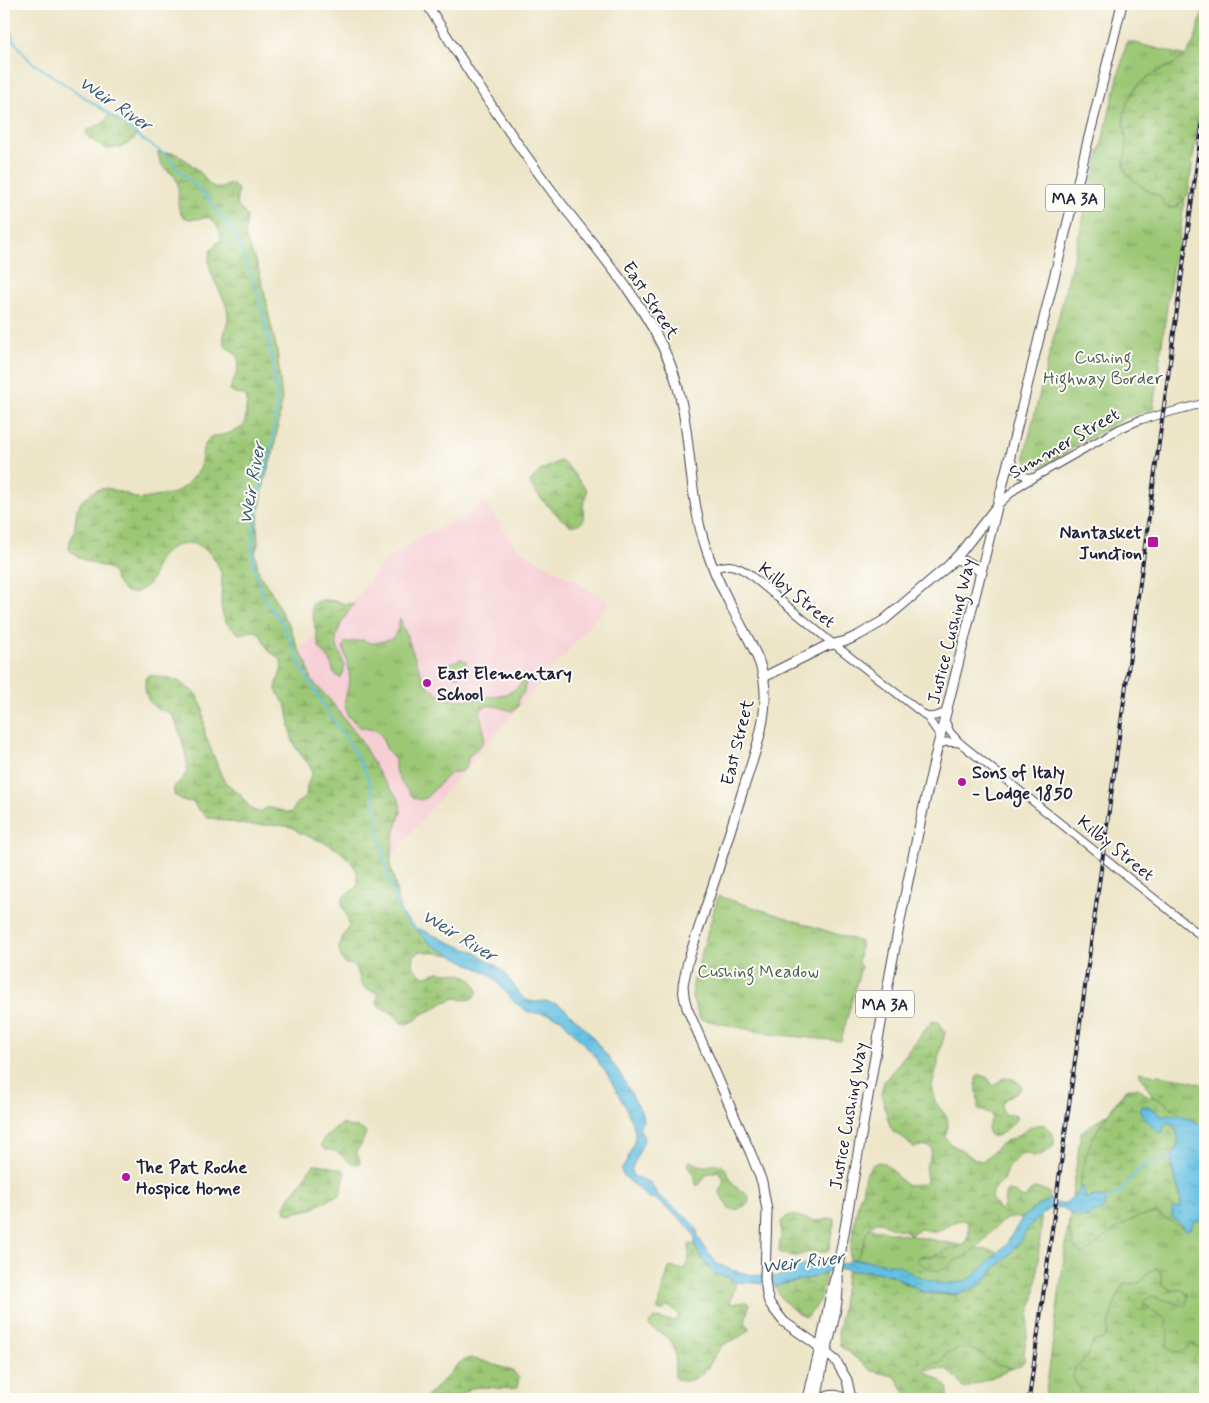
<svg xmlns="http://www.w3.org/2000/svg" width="1209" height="1403" viewBox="0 0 1209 1403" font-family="Mynerve,sans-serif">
<defs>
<pattern id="grass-tufts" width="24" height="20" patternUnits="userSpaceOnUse" patternTransform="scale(1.25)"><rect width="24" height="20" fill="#9cc876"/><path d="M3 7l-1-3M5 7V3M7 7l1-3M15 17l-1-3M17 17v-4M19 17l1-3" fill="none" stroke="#7fa262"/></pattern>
<pattern id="wetland-marsh" width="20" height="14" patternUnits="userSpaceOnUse" patternTransform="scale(1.25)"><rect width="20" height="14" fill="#9cc876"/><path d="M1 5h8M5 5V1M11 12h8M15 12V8" fill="none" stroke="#7fa262"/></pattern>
<pattern id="water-ripples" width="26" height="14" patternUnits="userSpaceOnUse" patternTransform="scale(1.25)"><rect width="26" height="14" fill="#64c0e2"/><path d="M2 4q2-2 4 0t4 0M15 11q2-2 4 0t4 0" fill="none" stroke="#529cb8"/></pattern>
</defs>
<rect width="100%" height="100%" fill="#fdfcf7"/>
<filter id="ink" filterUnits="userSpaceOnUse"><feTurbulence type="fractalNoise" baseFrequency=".02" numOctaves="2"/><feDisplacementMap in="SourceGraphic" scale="10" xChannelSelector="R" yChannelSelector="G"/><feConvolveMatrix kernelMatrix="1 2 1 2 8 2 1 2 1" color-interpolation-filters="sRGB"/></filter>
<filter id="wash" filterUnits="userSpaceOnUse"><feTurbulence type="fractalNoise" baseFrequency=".0096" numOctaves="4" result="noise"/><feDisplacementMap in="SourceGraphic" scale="20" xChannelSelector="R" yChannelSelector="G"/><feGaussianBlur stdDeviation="1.12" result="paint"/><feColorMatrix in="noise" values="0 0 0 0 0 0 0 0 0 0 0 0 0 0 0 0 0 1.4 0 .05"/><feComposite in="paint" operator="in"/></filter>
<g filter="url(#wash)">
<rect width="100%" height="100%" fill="#ede5c8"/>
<path fill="#f6cfd5" d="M 484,501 L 517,548 L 610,602 L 424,817 L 390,860 L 319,689 L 310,677 L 292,657 L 360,594 L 384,561 L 419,538 L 438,528 L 464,517 L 479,506 Z"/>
<g fill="url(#grass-tufts)" stroke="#5f7558">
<path d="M 1127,41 L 1202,60 L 1199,95 L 1176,261 L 1173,262 L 1153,409 L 1124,418 L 1041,467 C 1031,468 1025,463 1025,453 Z"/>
<path d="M 400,618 L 423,679 C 444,711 475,698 506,694 L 514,690 L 527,677 L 523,694 L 519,697 L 518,706 L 514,711 C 502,710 492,701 481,709 C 479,720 485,727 484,737 C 484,747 475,748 470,755 C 466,760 469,765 464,770 C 459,773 454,771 449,774 L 426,798 L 420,800 L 414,798 L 402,784 L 395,770 L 395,760 L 386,748 L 381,735 L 377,731 L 360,727 L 348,716 L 344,703 L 350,680 L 347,661 L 343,647 L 346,642 L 364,640 L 370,643 L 375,643 L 391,639 L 394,636 L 397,631 Z"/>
<path d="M 461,659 L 466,661 L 467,674 L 456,676 L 447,673 L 444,667 L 445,665 Z"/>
<path d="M 718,896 L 861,942 L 858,964 L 861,966 L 841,1041 L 770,1034 L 700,1019 L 692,998 L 693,983 Z"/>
<path d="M 1138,1072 L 1184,1079 L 1205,1085 L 1205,1126 L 1202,1126 L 1191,1228 L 1194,1222 L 1199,1220 L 1205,1221 L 1205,1399 L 1045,1399 L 1070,1214 L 1086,1218 L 1080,1188 L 1078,1192 L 1072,1196 L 1081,1132 L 1108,1114 L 1123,1092 L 1128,1088 L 1134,1089 L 1157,1103 Z"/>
<path d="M 858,1226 L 1035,1259 L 1021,1357 L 1007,1371 L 964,1389 C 960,1383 955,1375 948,1371 C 934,1364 903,1377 886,1374 C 871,1371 853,1354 840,1346 L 839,1336 Z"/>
</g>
<g fill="url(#wetland-marsh)" stroke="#5f7558">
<path d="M 1205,7 L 1205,73 L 1188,195 L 1175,208 L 1169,208 L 1165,206 L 1160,196 L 1145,190 L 1127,174 C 1120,163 1127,155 1127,144 C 1127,137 1123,129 1124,121 C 1124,99 1138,80 1158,71 C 1171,65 1177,64 1187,53 C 1198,39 1198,23 1205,7 Z"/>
<path d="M 109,114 L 125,124 L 137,134 C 132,146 117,149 105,149 C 98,142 87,141 86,131 C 94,125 107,126 109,114 Z"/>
<path d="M 158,152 L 174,153 L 186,160 L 201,173 L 209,184 L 216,188 L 221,188 L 230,184 L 235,186 L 238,190 C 235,209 236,203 247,216 L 245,237 L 258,267 L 267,303 L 268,312 L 277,350 L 282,401 L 274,450 L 265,479 L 257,525 L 258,544 L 255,553 L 258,569 L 260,576 L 271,591 L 281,612 L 289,625 L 299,650 L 307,664 L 311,680 L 329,699 L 360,739 L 381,777 L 399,799 L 401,812 L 394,835 L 390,866 L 395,883 L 398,903 L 402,914 L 427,941 L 451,955 L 420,951 L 414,955 L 413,967 L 421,975 L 426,976 L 438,972 L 460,974 L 469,977 L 475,984 L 477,991 L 477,995 L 471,999 L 465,1000 L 455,998 L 443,1003 L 432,1010 L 422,1014 L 416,1020 L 406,1024 L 401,1023 L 394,1014 L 379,1006 L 377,1003 L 378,993 L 368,990 L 362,986 C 357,975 360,963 345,964 C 333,946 342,940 349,926 L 347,916 L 342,906 L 342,900 L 344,896 L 356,888 L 358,882 L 357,872 L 352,863 L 341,852 L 326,843 L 300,833 L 292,827 L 277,825 L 246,825 L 207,817 L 197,808 L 193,802 L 185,801 L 174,795 L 174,787 C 179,782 186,777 187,769 C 189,761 177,720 171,714 C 167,711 164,711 160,710 C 147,705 143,690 146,677 L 149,675 L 167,678 L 180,682 L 196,694 L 203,708 L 205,735 L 222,777 L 226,783 L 239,793 L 247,804 L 254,811 L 260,812 C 262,811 264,809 267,808 C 271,807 284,812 291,813 L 297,803 L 306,797 L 307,786 L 312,773 L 311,767 L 297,750 L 292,739 L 287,707 L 276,690 C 276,683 279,678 281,671 C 285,655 272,657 268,649 C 264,643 263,638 258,632 C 251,630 246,633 239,634 C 233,629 227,625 224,618 C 219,606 222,592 222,580 C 221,564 209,547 193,544 C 174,540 160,555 154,572 C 153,576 154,576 152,579 C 147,587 136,596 127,592 C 114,586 116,573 109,569 C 106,567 102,566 98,565 C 88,562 76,558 69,549 L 70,541 L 74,533 L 77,509 L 81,502 L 91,493 L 96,490 L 106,488 L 127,494 L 134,498 L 144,499 L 175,493 L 186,485 L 200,469 L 203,448 L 209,438 L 213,436 L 223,435 L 235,431 L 241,428 L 245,424 L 247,398 L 244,395 L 234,394 L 230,390 C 233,379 244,365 235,353 C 231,349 225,349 224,343 C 222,332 231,322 227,309 C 222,290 203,270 211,250 C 213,246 218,243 221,239 C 220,229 217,224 210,218 C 202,217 194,221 186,218 C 173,212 181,191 177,181 C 172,169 160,172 158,152 Z"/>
<path d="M 559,461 L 565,463 L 586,489 L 587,492 L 583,506 L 584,520 C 580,524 575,526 570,525 C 563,522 536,495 533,488 C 531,485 531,485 530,481 L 540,471 Z"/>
<path d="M 324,600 L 338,601 L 344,604 L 354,604 C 348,612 336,629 336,640 C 337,654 351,665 340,678 L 334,674 L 330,660 L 319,647 L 312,611 L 312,605 L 315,602 Z"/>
<path d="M 935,1021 L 940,1023 L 945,1033 L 938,1058 L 938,1065 L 935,1073 L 932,1088 L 935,1102 L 947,1117 L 948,1126 L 945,1137 L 950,1144 L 962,1150 L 974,1159 L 982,1161 C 989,1156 994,1150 1001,1144 C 1006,1140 1013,1139 1019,1135 C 1027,1130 1033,1123 1044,1125 C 1055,1134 1060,1146 1044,1153 C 1041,1155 1037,1157 1033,1156 C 1031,1155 1029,1154 1026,1153 L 1021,1155 L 1008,1167 L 1002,1182 L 995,1187 L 992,1192 L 991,1198 L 998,1209 L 1000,1210 L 1004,1207 L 1005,1195 L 1007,1191 L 1015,1192 L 1023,1198 L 1026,1197 C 1031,1186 1040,1188 1049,1192 L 1050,1199 L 1038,1206 L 1022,1218 C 1018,1218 1014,1217 1010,1218 C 998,1220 985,1241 975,1249 C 968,1255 963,1257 955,1261 C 952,1263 949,1266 946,1268 C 935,1274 926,1267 917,1261 L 917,1258 L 921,1256 L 931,1257 L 938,1255 L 947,1250 L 964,1245 C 969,1236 971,1231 967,1221 C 953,1217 948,1229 936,1231 C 930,1232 925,1229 919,1229 L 910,1235 L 906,1231 L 892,1228 L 881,1222 L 876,1222 C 863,1232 867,1236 862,1248 C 860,1253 857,1255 857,1260 L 849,1260 L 855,1219 L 859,1199 L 862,1193 L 865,1175 L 872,1165 L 878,1162 L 884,1163 L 893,1171 L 900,1180 L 907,1185 L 923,1184 L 927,1181 C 927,1177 925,1172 926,1168 C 926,1162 938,1147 927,1146 C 923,1145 917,1147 914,1148 L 902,1137 L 894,1133 L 890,1126 L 881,1094 L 884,1082 L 931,1022 Z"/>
<path d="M 980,1075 L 988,1078 L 992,1085 L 994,1086 L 1004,1078 L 1014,1079 L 1021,1085 L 1020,1090 L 1004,1100 L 1001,1107 L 1003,1112 L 1005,1115 L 1015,1114 L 1017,1117 C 1015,1123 995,1143 989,1134 C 985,1129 992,1121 992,1115 C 988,1110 982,1113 978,1109 C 979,1098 976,1089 976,1078 Z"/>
<path d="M 1130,1088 L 1138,1088 L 1145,1094 L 1163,1101 L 1181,1115 L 1163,1115 L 1146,1106 L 1164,1125 L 1167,1122 C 1174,1125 1180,1136 1179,1144 C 1177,1149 1172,1153 1172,1158 C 1169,1171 1178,1184 1180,1196 C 1183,1211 1175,1214 1184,1229 C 1178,1225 1160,1214 1153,1214 C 1129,1214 1102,1241 1083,1254 L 1077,1251 C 1070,1238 1068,1228 1070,1214 L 1086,1218 L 1093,1196 L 1086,1199 L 1084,1196 L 1083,1188 L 1080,1188 C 1082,1147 1103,1117 1130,1088 Z"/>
<path d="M 342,1124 C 350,1128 361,1126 366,1133 L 360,1147 L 356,1151 L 356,1153 L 359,1158 L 360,1163 C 356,1164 355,1165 351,1163 C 346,1160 343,1155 337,1152 C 331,1149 326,1151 321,1146 L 324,1138 C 331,1134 337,1126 342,1124 Z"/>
<path d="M 690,1161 C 695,1163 700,1166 705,1166 C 711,1166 716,1163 721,1165 C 726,1166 730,1180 734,1185 C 738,1190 745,1191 749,1197 L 748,1204 L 736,1210 L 729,1209 L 720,1193 L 724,1179 L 718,1171 L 707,1174 L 699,1185 L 696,1185 C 696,1175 690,1171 688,1163 Z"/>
<path d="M 319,1164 L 343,1170 L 345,1174 L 340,1195 L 329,1199 L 312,1209 L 296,1212 L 292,1214 L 286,1213 L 285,1207 L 291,1195 L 303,1181 L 309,1170 L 314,1165 Z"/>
<path d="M 790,1215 C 799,1216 808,1220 816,1221 C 823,1221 828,1218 834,1218 L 834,1225 L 831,1236 L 829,1250 L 826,1252 L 809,1252 L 796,1256 L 780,1253 L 779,1251 C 779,1246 780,1242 781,1237 C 781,1224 777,1223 790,1215 Z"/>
<path d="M 1041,1216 L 1041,1230 L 1039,1248 L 1037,1274 L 1034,1299 L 1029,1314 L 1027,1337 L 1024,1352 L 1024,1361 L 1021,1365 L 1011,1368 L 1003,1365 L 996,1366 C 987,1359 975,1347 963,1348 C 957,1348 954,1353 947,1352 C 944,1355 944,1359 940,1363 C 934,1362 930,1363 926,1367 L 926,1372 C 937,1379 954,1385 946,1399 L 909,1399 L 897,1379 L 893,1376 L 872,1371 L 841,1346 L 838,1335 L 846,1276 L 848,1271 L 870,1271 L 892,1275 L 908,1285 L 915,1287 L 922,1292 L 932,1294 L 956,1295 L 983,1283 L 996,1267 L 1005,1260 L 1021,1240 L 1030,1225 Z"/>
<path d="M 690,1244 L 695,1245 C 701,1258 708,1268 719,1276 L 725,1276 L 736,1282 L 730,1304 L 745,1302 L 749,1304 C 749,1310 744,1319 746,1323 C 747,1325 749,1326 750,1328 C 745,1338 732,1338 724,1345 C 716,1351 714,1359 708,1367 C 701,1377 686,1386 675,1378 C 673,1363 681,1348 666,1337 C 661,1332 655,1331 649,1326 L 650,1322 L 655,1318 L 674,1321 L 677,1320 C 682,1313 672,1309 667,1306 L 664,1310 L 659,1311 L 658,1309 L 659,1301 L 669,1268 C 675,1266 678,1271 685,1268 C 690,1258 689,1256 689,1245 Z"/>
<path d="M 1157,1268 L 1161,1274 L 1162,1284 L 1171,1290 L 1182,1290 L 1188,1295 L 1187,1302 L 1185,1306 L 1152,1296 L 1144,1301 L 1145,1306 L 1166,1319 L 1168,1331 L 1167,1345 L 1173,1352 L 1184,1351 L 1192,1344 L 1205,1350 L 1205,1399 L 1082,1399 L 1079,1386 L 1073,1378 L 1076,1366 C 1088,1360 1089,1353 1093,1341 L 1102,1340 C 1111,1330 1107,1329 1110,1318 C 1114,1306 1118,1294 1124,1283 L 1132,1284 L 1141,1282 L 1148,1272 Z"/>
<path d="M 826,1273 C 823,1290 821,1306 806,1317 C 796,1315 777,1296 775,1286 L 811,1278 Z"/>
<path d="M 470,1358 L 483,1361 L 513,1371 L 519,1378 L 517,1388 C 504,1391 478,1383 467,1390 C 464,1392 461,1396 459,1399 L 416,1399 L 425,1398 L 450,1374 C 455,1365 461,1361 470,1358 Z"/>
</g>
<g fill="url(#water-ripples)" stroke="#43718e">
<path d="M 416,929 L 420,929 L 456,945 L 473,951 L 497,966 L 505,973 L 518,992 L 526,1000 L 534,1002 L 546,1001 L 557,1004 L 565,1009 L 588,1031 L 619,1072 L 642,1113 L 643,1120 L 639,1128 L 643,1135 L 644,1140 L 631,1171 L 633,1176 L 651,1183 L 657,1194 L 688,1219 L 697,1229 L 698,1237 L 710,1255 L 717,1264 L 732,1270 L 753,1275 L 772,1277 L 785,1275 L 806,1264 L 829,1265 L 830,1266 L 847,1263 L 849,1260 L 861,1260 L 898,1265 L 914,1275 L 941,1284 L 962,1282 L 968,1280 L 976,1274 L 1007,1243 L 1022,1218 L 1038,1206 L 1050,1199 L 1054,1203 L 1064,1204 L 1078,1192 L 1080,1188 L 1083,1187 L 1084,1196 L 1086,1199 C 1094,1196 1100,1195 1106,1201 L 1106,1203 L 1100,1212 L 1096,1213 L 1093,1212 C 1091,1214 1090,1217 1087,1217 C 1080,1219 1067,1213 1064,1208 L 1053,1207 L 1047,1211 L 1030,1225 L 1021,1240 L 1005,1260 L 996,1267 L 983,1283 L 970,1290 L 959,1294 L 925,1293 L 892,1275 L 870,1271 L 848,1271 L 846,1269 L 829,1271 L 811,1278 L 775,1286 L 773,1284 L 736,1282 L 726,1276 L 719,1276 L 702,1259 L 695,1245 L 695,1238 L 693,1233 L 684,1222 L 655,1199 L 647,1197 L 623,1175 L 621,1170 L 627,1161 L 635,1139 L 635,1130 L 625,1106 L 607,1074 L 591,1052 L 561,1019 L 548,1014 L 532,1013 L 527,1011 L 514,1002 L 491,975 L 434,946 L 427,941 Z"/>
<path d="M 1142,1106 L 1146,1106 L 1163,1115 L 1181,1115 L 1205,1126 L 1205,1221 L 1199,1220 L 1194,1222 L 1191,1228 L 1186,1231 C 1180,1226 1182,1222 1172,1218 L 1172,1207 L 1180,1208 C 1185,1193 1169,1175 1172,1159 C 1173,1150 1180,1146 1178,1137 C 1177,1130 1173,1124 1167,1122 L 1164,1125 L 1163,1132 L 1159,1133 L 1142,1115 L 1139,1108 Z"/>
</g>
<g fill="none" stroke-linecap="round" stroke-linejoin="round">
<g stroke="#64c0e2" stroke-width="2">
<path d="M 6,4 L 8,7 L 8,25 L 14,41 L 30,61 L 126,125 L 142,139 L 165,154 L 182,173 L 207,197 L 233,232 L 243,253 L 260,300 L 272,357 L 277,401 L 271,453 L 258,498 L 253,539 L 253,564 L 259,585 L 267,603 L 282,623 L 306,676 L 327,711 L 347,739 L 366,773 L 376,804 L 378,823 L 388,877 L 400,911 L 405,920 L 418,930"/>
<path d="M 1105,1201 L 1121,1191 L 1135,1173 L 1144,1166 L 1164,1160 L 1173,1158"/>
</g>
</g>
</g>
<g filter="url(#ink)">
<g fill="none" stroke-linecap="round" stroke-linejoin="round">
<defs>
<g id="minor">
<path d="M 1011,457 C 1013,469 1019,476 1032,478"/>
<path d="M 999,504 L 1019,486 L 1119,429 L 1140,420 L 1205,403"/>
<path d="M 714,569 C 728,563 735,565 748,573 L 826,638 L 927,717 L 941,737"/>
<path d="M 927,717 L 936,716 L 947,712"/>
<path d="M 945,720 L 950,732 L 960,743 L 1205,939"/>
<path d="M 938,745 L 946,742 L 960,743"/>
</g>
<g id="major">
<path d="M 427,4 C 466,68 506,130 551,190 C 592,245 642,297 669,361 C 694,421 685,487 706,548 C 712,567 720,585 729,602 C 745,636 767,661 765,700 C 764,732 751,764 742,793 C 725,849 707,905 688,961 L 683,985 L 684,996 L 687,1008 L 751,1154 L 762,1182 L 767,1210 L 765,1279 L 767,1295 L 769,1302 L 773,1308 L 784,1322 L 813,1342 L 836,1361 L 847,1380 L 851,1399"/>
<path d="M 955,559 L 970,563 L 982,573"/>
<path d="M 764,677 L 826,646 L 846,641 L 859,635 L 883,621 L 948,566 L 961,552 L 997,506"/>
<path d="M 808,1399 C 813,1376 819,1353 824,1330 C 828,1310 830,1291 837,1272 C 869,1096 896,919 938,745 L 1122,4"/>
<path d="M 817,1399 C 818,1389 820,1378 822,1368 C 829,1337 840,1307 838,1275"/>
<path d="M 822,1399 C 831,1394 837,1394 845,1399"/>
</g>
</defs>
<use href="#minor" stroke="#403f50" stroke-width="9"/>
<use href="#major" stroke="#403f50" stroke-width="11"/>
<use href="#minor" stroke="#fff" stroke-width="7"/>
<use href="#major" stroke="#fff" stroke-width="9"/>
<defs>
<path id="rail" d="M 1029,1399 L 1205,104"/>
</defs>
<use href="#rail" stroke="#22223b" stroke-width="4"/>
<use href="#rail" stroke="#fdfcf7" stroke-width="2" stroke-dasharray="5.5" stroke-linecap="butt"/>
</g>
</g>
<g fill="#b5179e" stroke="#fdfcf7" stroke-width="2">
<rect x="1147" y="536" width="12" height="12" rx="2.5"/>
<circle cx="427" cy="683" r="5"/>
<circle cx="962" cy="782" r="5"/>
<circle cx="126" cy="1177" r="5"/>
</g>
<g text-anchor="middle" stroke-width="4" stroke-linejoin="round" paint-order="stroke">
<g fill="#fdfcf7" stroke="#646373" stroke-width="1">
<rect x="1046" y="184.5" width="58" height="27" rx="4"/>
<rect x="856" y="990.5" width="58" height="27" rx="4"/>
</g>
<g font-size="16" font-weight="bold" fill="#22223b">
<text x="1075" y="204">MA 3A</text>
<text x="885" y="1010">MA 3A</text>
</g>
<g font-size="18" fill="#22223b" stroke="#fdfcf7">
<text transform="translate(651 300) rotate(57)" y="6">East Street</text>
<text transform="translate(1064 443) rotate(-30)" y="6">Summer Street</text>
<text transform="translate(797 595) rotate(39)" y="6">Kilby Street</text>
<text transform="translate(951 631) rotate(-76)" y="6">Justice Cushing Way</text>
<text transform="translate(737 742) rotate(-76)" y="6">East Street</text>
<text transform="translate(1116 848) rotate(39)" y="6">Kilby Street</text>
<text transform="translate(848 1116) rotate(-80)" y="6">Justice Cushing Way</text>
</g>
<g font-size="18" fill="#4d5c50" stroke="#fdfcf7">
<text x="1103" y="363">Cushing<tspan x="1103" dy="21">Highway Border</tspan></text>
<text x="758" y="977">Cushing Meadow</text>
</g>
<g font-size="18" font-weight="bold" fill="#22223b" stroke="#fdfcf7" text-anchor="start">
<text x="1142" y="538" text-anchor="end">Nantasket<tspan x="1142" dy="21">Junction</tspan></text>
<text x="437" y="679">East Elementary<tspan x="437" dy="21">School</tspan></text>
<text x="972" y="778">Sons of Italy<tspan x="972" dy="21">- Lodge 1850</tspan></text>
<text x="136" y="1173">The Pat Roche<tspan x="136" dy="21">Hospice Home</tspan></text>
</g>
<g font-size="19" font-style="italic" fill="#395975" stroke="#fdfcf7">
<text transform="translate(116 103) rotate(34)" y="7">Weir River</text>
<text transform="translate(251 483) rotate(-80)" y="7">Weir River</text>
<text transform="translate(460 935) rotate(31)" y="7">Weir River</text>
<text transform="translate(803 1261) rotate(-7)" y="7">Weir River</text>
</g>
</g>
<rect width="1209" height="1403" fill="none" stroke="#fdfcf7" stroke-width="20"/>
</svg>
